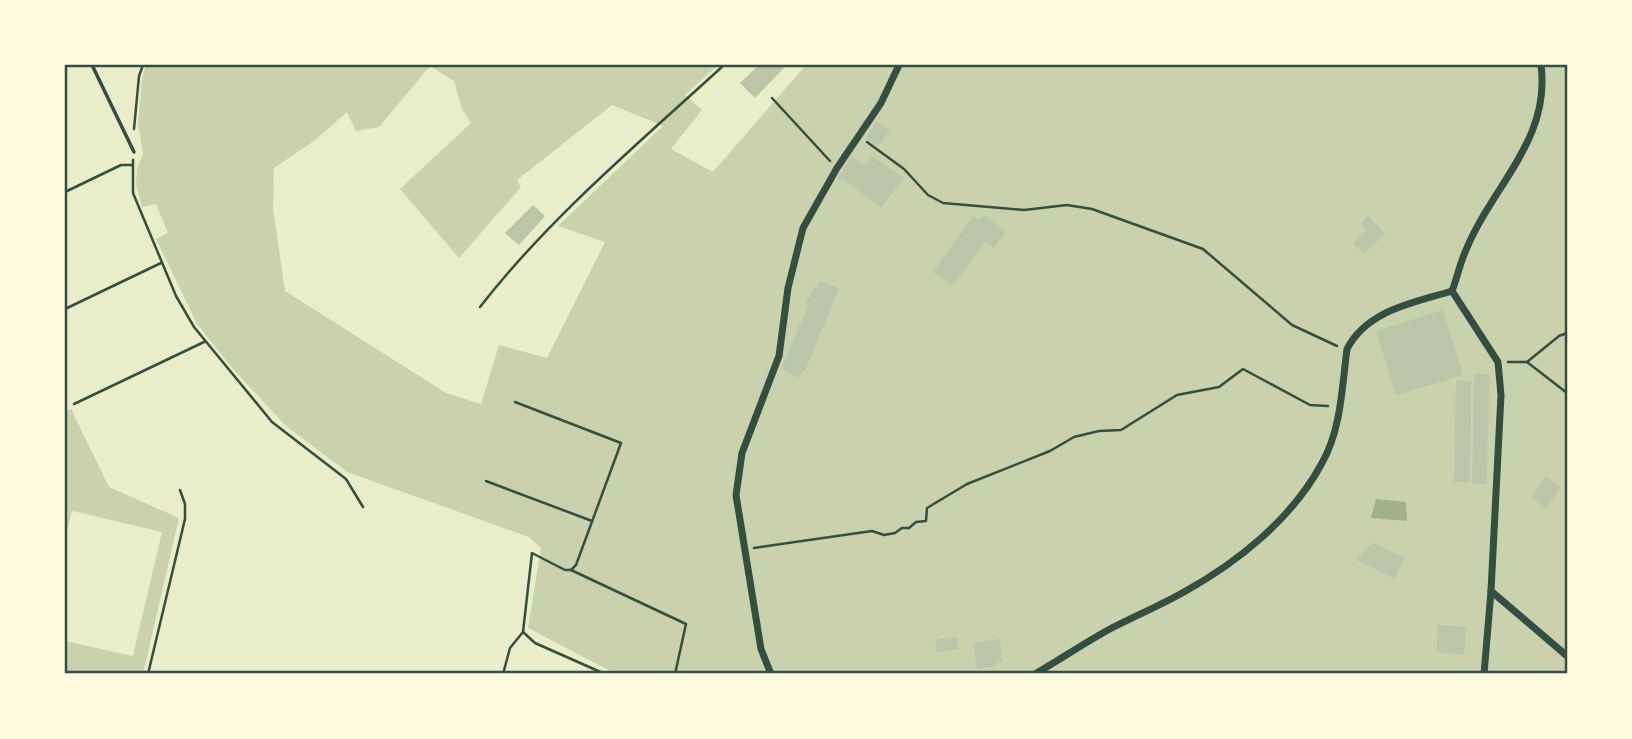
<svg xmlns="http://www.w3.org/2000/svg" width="1632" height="739" viewBox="0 0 1632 739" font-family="Poppins,sans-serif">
<rect width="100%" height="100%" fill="#e9edc9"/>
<g fill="#cad2ad" fill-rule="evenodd">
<path d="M 146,65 L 718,65 L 685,95 L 702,110 L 671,149 L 713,172 L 806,65 L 1567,65 L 1567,674 L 616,674 L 528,628 L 541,548 L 529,537 L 347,472 L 286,426 L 233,369 L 197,324 L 156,239 L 168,233 L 156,204 L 142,207 L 136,184 L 137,168 L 143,154 L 138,123 L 142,79 ZM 430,66 L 454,81 L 462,109 L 471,123 L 400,189 L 459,258 L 521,187 L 517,180 L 612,105 L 663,126 L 558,226 L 605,242 L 547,358 L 499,345 L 481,404 L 446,393 L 285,291 L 273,208 L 274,168 L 314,141 L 347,112 L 356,131 L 379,127 Z"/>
<path d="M 65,408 L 66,411 L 71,409 L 109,487 L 179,518 L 143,674 L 65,674 L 65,641 L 133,656 L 162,532 L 72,511 L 65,540 Z"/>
</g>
<path fill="#a3b18a" d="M 1376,499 L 1406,502 L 1407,521 L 1371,518 Z"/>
<g fill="#bcc5a7">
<path d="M 759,65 L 780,65 L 784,68 L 755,98 L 740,83 Z"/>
<path d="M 877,121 L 890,130 L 878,146 L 866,138 Z"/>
<path d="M 872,156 L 904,178 L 881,208 L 843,179 L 840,181 L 837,179 L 852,157 L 865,166 Z"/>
<path d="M 533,205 L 545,216 L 519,245 L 505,233 Z"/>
<path d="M 984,215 L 1006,231 L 994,248 L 985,242 L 953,286 L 933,272 L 973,216 L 979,220 Z"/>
<path d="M 1368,216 L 1385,234 L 1364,254 L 1353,243 L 1367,230 L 1361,224 Z"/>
<path d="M 820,281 L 839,288 L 805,371 L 803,370 L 799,378 L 781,369 L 799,328 L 796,327 L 798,323 L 801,324 L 809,305 L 806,304 L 814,287 L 817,288 Z"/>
<path d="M 1443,310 L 1463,375 L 1396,395 L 1376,331 Z"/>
<path d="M 1474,374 L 1489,374 L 1487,484 L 1472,484 Z"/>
<path d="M 1456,381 L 1471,381 L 1470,482 L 1454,482 Z"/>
<path d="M 1546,476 L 1561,487 L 1546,508 L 1531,498 Z"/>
<path d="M 1374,543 L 1404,558 L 1395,579 L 1356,559 Z"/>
<path d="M 1438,625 L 1466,627 L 1464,655 L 1436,652 Z"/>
<path d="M 957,637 L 959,649 L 937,652 L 935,640 Z"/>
<path d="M 1000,639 L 1002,662 L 996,663 L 996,666 L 977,669 L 973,643 Z"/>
</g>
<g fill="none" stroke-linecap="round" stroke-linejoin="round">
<g stroke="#344e41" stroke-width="2.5">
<path d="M 772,98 L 830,161"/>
<path d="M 134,129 L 139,76 L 143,65"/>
<path d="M 867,142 L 904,169 L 928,195 L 943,203 L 1024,210 L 1067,205 L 1092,209 L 1203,249 L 1292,325 L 1337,346"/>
<path d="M 133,160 L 133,193 L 176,296 L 194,327 L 272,422 L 346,479 L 363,507"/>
<path d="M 65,192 L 121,165 L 132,165"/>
<path d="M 480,307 C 550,217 640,142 724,65"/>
<path d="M 65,309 L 161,263"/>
<path d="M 1508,362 L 1527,362 L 1567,393"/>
<path d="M 1527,362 L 1559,336 L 1567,333"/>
<path d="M 74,404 L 204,342"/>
<path d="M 486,481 L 592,521"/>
<path d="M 754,548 L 872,531 L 884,535 L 895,533 L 902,528 L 909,528 L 916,522 L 926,521 L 927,508 L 967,484 L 1050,451 L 1074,437 L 1099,431 L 1121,430 L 1177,395 L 1219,387 L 1243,369 L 1310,405 L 1328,406"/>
<path d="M 571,570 L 686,624 L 675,674"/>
<path d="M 523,632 L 535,643 L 605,674"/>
<path d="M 148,674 L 185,519 L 185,504 L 180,490"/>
<path d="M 503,674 L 510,648 L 523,632 L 532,553 L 565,570 L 571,570 L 576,565 L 621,443 L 515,402"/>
</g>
<path stroke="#344e41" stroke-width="3.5" d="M 92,65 L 134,152"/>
<g stroke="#344e41" stroke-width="7">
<path d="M 1452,291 L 1498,362 L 1501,395 L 1491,591 L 1484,674"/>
<path d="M 1452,291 C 1457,278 1460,263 1466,250 C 1492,186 1551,140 1541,65"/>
<path d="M 1491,591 L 1567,656"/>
<path d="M 771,674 L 761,649 L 736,495 L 742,453 L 779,356 L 788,288 L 803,228 L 837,168 L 881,103 L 899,65"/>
<path d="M 1035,674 C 1059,660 1083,644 1108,630 C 1133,617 1159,606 1184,592 C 1238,562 1292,519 1322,463 C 1341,430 1342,387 1347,349 C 1367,310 1413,303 1452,291"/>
</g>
</g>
<rect width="1632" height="739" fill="none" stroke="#fefae0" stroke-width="133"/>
<rect x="66" y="66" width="1500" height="606" fill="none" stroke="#344e41" stroke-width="2.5"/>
</svg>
